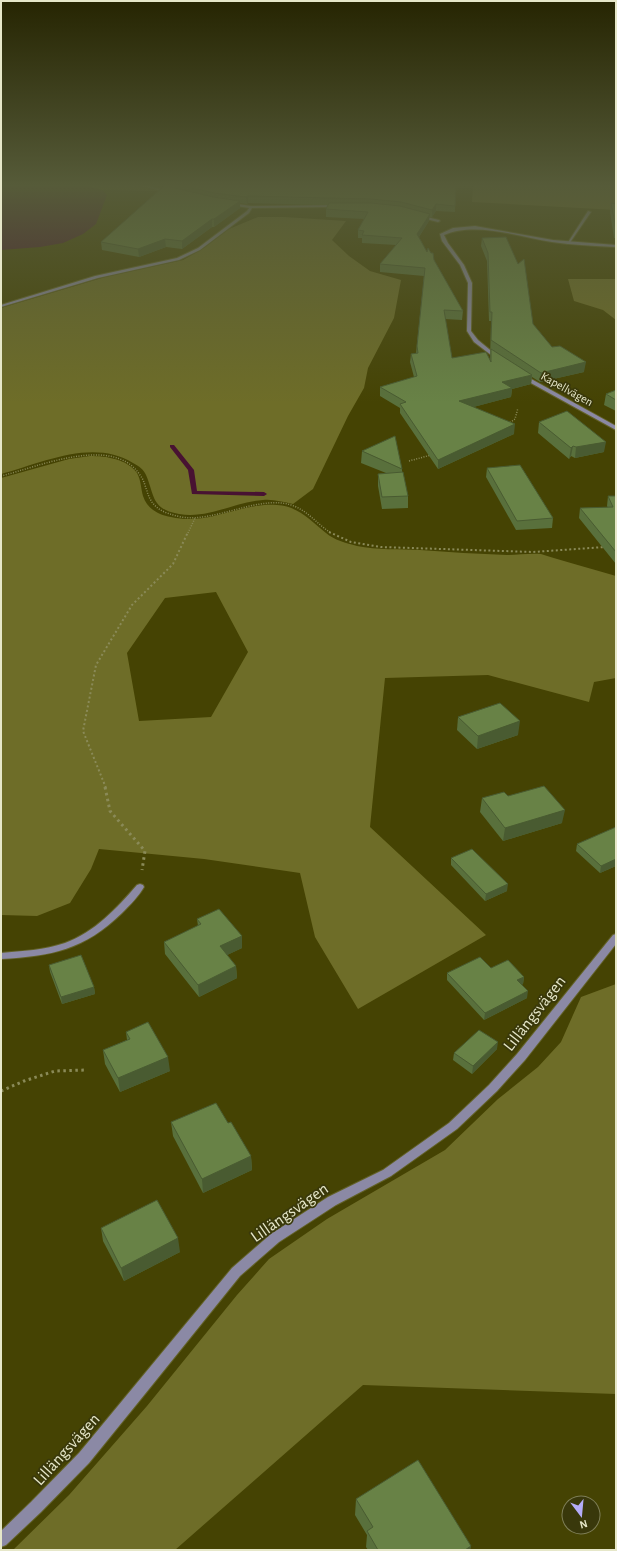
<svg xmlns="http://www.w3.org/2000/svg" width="617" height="1551" viewBox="0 0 617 1551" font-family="'Alegreya Sans',sans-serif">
<rect width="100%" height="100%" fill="#454303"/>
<g fill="#6e6d28" fill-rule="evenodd">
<path d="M 86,186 L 138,186 L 162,191 L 102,190 Z"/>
<path d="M 473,186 L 616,186 L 616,210 L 472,202 Z"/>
<path d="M 258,217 L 284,217 L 346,221 L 332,240 L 349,256 L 370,271 L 401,280 L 394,318 L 368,368 L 364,388 L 348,416 L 313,489 L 293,504 C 283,502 273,499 263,500 C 234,502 209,519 179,514 C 151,509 155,496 146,475 C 144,470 139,466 133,463 C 93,438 42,463 1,474 L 1,308 L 105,277 L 183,260 L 204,248 L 229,229 Z"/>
<path d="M 568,279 L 616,279 L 616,320 L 603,310 L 574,301 Z"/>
<path d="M 90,456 C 106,456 127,459 137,473 C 141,480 141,489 143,496 C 147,509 159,515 171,517 C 210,526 241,502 277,505 C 298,506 311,521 326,533 C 334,540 346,543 357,546 C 377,550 399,549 420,550 C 449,552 478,554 507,555 C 518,555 530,553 541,554 C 548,556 556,559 564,561 C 581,566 599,571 616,576 L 616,678 L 594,682 L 589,702 L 488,675 L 385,678 L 370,827 L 486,935 L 358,1009 L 315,937 L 300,873 L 204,859 L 99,849 L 91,869 L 70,903 L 37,916 L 1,915 L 1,478 L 69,459 ZM 216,592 L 248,652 L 211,717 L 139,721 L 127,653 L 165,598 Z"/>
<path d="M 616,984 L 616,1394 L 363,1385 L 175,1550 L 13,1550 L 69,1495 L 147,1406 L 237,1295 L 269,1259 L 327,1219 L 445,1150 L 498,1099 L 538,1067 L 561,1042 L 581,997 Z"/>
</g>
<path fill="#481232" d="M 1,186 L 86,186 L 102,190 L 107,195 L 96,224 L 83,234 L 63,243 L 40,247 L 1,250 Z"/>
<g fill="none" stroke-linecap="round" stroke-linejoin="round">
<path fill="#481232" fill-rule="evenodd" d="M 170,445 L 174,445 L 194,470 L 197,491 L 264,492 L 267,494 L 264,496 L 192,494 L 188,470 L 170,447 Z"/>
<defs>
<path id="lane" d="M 588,211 L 591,212 L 569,244 L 567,244 Z"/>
<g id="street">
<path d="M 141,186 L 149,186 L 172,192 L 170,193 Z"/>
<path d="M 231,203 L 251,206 L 337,205 L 339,206 L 337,207 L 252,208 L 249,213 L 200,250 L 179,260 L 98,278 L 1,307 L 1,305 L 95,276 L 177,258 L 198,248 L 247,211 L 249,208 L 230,205 Z"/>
<path d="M 419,215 L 439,220 L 440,221 L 438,222 L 418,217 Z"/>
<path d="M 475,226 L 553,240 L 616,245 L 616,247 C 595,246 573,245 552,242 C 519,237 475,221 444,235 L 448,243 L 464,265 L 472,283 L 471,331 L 478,340 L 501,359 L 501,361 L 499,361 L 474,342 L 467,331 L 468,283 L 460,265 L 442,241 L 440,234 L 453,228 Z"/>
<path d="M 520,375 L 524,375 L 616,426 L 616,430 L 520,377 Z"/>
<path d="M 140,884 L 143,885 L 144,887 C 139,896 130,905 122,913 C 84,950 52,956 1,959 L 1,953 C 22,951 45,950 65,943 C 95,932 117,908 137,885 Z"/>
<path d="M 616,934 L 616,944 L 525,1060 L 497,1091 L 457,1129 L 391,1176 L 336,1205 L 279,1242 L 240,1276 L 149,1389 L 89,1463 L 41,1512 L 6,1545 L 1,1547 L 1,1531 L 31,1502 L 79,1453 L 232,1268 L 271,1234 L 328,1197 L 383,1170 L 449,1123 L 489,1085 L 517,1054 L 613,935 Z"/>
</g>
</defs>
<use href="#lane" stroke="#626127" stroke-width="2"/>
<use href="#street" stroke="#626127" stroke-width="2"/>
<g stroke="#8a8a58" stroke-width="1.5" stroke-dasharray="1 1.5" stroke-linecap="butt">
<path d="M 508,424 L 515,419 L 518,408"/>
<path d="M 409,461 L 431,455"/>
<path d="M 1,476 C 38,467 113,434 140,475 C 144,480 145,486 147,491 C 152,509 164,513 181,517 C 216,523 261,493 294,506 C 309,512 318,525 331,533"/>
<path d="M 188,533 L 195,518"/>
</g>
<g stroke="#8a8a58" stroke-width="2" stroke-dasharray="2 2.5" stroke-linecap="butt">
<path d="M 329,532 L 351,542 L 381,547 L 533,552 L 605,547"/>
<path d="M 106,788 L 83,731 L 96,665 L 132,605 L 173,564 L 188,532"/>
</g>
<g stroke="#8a8a58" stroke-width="3" stroke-dasharray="2.5 3.5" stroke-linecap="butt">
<path d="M 105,787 L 110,811 L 145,851 L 142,870"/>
<path d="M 1,1091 L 24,1081 L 55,1071 L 87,1070"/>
</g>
<use href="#lane" fill="#8b89a5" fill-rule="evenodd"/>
<use href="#street" fill="#8b89a5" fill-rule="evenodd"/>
</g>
<g fill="#59703c">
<path d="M 169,186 L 456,186 L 455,212 L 436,211 L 432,217 L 429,217 L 429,221 L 419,237 L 427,252 L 434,260 L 463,311 L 462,320 L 445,319 L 452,358 L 490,360 L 491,321 L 489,321 L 487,261 L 481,246 L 482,238 L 533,324 L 552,347 L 584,372 L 540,382 L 532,377 L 531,384 L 512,389 L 511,397 L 473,407 L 514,434 L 438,469 L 400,413 L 400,408 L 380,396 L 380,387 L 414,377 L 410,362 L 411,354 L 416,353 L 424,276 L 380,272 L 380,264 L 396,245 L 362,243 L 362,238 L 358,238 L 358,230 L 364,219 L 326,217 L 326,209 L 328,205 L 248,203 L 247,204 L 240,203 L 240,208 L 214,227 L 212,227 L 182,249 L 166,247 L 139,257 L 102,250 L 101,242 Z"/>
<path d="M 611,203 L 616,204 L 616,238 L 614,238 L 610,212 Z"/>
<path d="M 616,390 L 616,411 L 604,405 L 606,394 Z"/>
<path d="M 539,422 L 604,452 L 575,458 L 571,456 L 569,459 L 538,433 Z"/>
<path d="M 362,451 L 402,469 L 402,472 L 408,496 L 408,508 L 382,509 L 378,486 L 378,474 L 386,473 L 361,463 Z"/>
<path d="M 487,468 L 553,518 L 552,528 L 516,530 L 486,477 Z"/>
<path d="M 608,496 L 616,496 L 616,564 L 579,518 L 580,508 L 608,508 L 607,506 Z"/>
<path d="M 458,717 L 518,735 L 477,749 L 457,730 Z"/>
<path d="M 508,796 L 562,823 L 503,841 L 480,812 L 482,798 Z"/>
<path d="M 616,827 L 616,866 L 600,873 L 576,851 L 577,844 Z"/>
<path d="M 451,858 L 507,891 L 485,901 L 451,865 Z"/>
<path d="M 197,919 L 242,948 L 227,955 L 236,966 L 237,978 L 199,997 L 165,954 L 164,942 L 198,926 Z"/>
<path d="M 49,965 L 94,987 L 95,994 L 62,1004 L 50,972 Z"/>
<path d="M 491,968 L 524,977 L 523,984 L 521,985 L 527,998 L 484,1020 L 447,980 L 447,973 Z"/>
<path d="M 126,1032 L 170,1071 L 120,1092 L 105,1064 L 103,1050 L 127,1040 Z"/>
<path d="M 497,1049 L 472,1074 L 453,1060 L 454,1053 Z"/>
<path d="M 171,1122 L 228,1123 L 251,1156 L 252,1170 L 203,1193 L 173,1136 Z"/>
<path d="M 101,1228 L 180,1252 L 124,1281 L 103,1241 Z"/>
<path d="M 356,1499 L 471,1546 L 470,1550 L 368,1550 L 366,1547 L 367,1535 L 355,1515 Z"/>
</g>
<g fill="#495b31">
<path d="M 248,196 L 248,203 L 247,204 L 246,197 Z"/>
<path d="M 240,201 L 240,208 L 214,227 L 214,219 Z"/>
<path d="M 436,204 L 436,211 L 432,217 L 432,210 Z"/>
<path d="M 430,214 L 429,221 L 416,241 L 417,234 Z"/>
<path d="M 212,219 L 212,227 L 182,249 L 182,241 Z"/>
<path d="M 165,239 L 166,247 L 139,257 L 138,249 Z"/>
<path d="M 586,362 L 584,372 L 540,382 L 541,373 Z"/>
<path d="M 532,375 L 531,384 L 512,389 L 511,397 L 459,411 L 459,401 L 502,382 Z"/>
<path d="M 515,424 L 514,434 L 438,469 L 438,460 Z"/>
<path d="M 606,442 L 604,452 L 575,458 L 576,447 Z"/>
<path d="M 573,446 L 571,456 L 569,459 L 571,448 Z"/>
<path d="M 520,721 L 518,735 L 477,749 L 478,736 Z"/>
<path d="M 565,810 L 562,823 L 503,841 L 505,828 Z"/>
<path d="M 616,859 L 616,866 L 600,873 L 601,866 Z"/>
<path d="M 508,884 L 507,891 L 485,901 L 486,894 Z"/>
<path d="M 242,936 L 242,948 L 221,958 L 220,946 Z"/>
<path d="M 236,966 L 237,978 L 199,997 L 198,985 Z"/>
<path d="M 524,977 L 523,984 L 516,988 L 517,980 Z"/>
<path d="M 94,987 L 95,994 L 62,1004 L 61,997 Z"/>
<path d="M 528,991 L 527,998 L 484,1020 L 485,1013 Z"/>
<path d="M 498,1042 L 497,1049 L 472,1074 L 473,1066 Z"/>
<path d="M 168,1057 L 170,1071 L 120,1092 L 118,1078 Z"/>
<path d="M 251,1156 L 252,1170 L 203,1193 L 202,1179 Z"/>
<path d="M 178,1238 L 180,1252 L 124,1281 L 121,1268 Z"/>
<path d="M 471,1546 L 470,1550 L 465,1550 Z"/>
</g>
<g fill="#688246" stroke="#495b31">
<path d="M 164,186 L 167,186 L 213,197 L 240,201 L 214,219 L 212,219 L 182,241 L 165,239 L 138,249 L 101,242 Z"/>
<path d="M 184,186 L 456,186 L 455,206 L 436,204 L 432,210 L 401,202 L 371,199 L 248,196 L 246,197 L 214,193 Z"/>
<path d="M 329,203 L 371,203 L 400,206 L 430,214 L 417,234 L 427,252 L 428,248 L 431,253 L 433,253 L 434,260 L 463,311 L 444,310 L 452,358 L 486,352 L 491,362 L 491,349 L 532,375 L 502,382 L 512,388 L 459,401 L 515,424 L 438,460 L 400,404 L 406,402 L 380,387 L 417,376 L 411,354 L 418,353 L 417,346 L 425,268 L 380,264 L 402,238 L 362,235 L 364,231 L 358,230 L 368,212 L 326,209 Z"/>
<path d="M 611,203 L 616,204 L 616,229 Z"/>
<path d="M 506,237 L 518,264 L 524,259 L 533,324 L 552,347 L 560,346 L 586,362 L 541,373 L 491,340 L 492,312 L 490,312 L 488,253 L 482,238 Z"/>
<path d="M 616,390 L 616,400 L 606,394 Z"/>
<path d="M 567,411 L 606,442 L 576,447 L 573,446 L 571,448 L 539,422 Z"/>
<path d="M 395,436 L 402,469 L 362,451 Z"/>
<path d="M 520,465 L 553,518 L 517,521 L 487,468 Z"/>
<path d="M 403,472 L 408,496 L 382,497 L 378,474 Z"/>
<path d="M 608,496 L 616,496 L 616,552 L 580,508 L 613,507 Z"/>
<path d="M 500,703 L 520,721 L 478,736 L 458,717 Z"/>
<path d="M 544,786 L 565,810 L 505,828 L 482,798 L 504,792 L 508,796 Z"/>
<path d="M 616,827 L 616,859 L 601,866 L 577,844 Z"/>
<path d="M 472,849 L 508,884 L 486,894 L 451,858 Z"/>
<path d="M 219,909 L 242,936 L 220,946 L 236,966 L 198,985 L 164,942 L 201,924 L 197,919 Z"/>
<path d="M 81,955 L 94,987 L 61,997 L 49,965 Z"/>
<path d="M 480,957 L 491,968 L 508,960 L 524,977 L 517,980 L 528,991 L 485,1013 L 447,973 Z"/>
<path d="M 148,1022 L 168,1057 L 118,1078 L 103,1050 L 130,1039 L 126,1032 Z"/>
<path d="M 479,1030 L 498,1042 L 473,1066 L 454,1053 Z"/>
<path d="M 216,1103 L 228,1123 L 231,1122 L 251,1156 L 202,1179 L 171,1122 Z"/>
<path d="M 157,1200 L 178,1238 L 121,1268 L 101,1228 Z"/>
<path d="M 418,1460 L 471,1546 L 465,1550 L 378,1550 L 367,1531 L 373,1527 L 356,1499 Z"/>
</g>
<linearGradient id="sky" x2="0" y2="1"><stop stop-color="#262502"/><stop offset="0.46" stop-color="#565b39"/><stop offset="1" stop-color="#565b39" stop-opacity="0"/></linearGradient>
<rect width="617" height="403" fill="url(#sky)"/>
<g text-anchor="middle" stroke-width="3.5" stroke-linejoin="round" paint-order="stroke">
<g font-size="12" fill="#e6e7c9" stroke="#39380b">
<text transform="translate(567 389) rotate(29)" y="4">Kapellvägen</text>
</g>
<g font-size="17" fill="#e6e7c9" stroke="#39380b">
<text transform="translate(534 1013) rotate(-52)" y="6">Lillängsvägen</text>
<text transform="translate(289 1212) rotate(-35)" y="6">Lillängsvägen</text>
<text transform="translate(66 1449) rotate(-48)" y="6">Lillängsvägen</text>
</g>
</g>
<rect width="617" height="1551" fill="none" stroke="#e6e7c9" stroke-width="4"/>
<g transform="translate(581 1515) rotate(164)"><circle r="19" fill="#39380b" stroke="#7e7e57"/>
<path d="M0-3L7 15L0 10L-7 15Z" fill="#b4acf9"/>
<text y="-6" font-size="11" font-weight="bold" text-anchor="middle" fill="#e6e7c9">N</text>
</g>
</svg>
